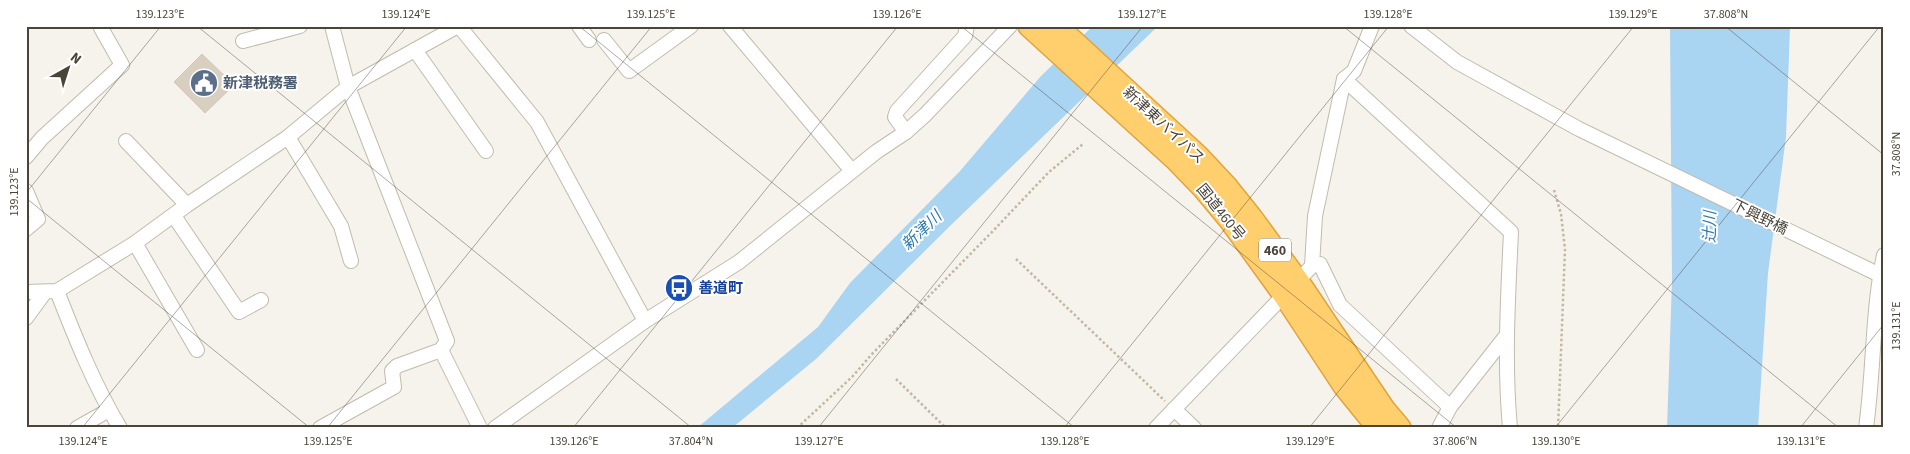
<svg xmlns="http://www.w3.org/2000/svg" width="1910" height="454" viewBox="0 0 1910 454" font-family="'Source Sans 3','Noto Sans JP',sans-serif">
<rect width="100%" height="100%" fill="#f6f3ec"/>
<g fill="#a9d4f2">
<path d="M 1093,26 L 1158,26 L 951,225 L 816,359 L 732,428 L 697,428 L 818,327 L 850,283 L 960,171 L 1041,76 Z"/>
<path d="M 1670,26 L 1790,26 L 1786,137 L 1768,273 L 1758,428 L 1667,428 L 1672,281 Z"/>
</g>
<path fill="#d8cfc1" stroke="#d3c7b4" d="M 202,54 L 234,85 L 205,113 L 174,82 Z"/>
<g fill="none" stroke-linecap="round" stroke-linejoin="round">
<defs>
<g id="minor">
<path d="M 332,26 L 348,87 L 447,341 L 441,350 L 480,428"/>
<path d="M 459,26 L 537,122 L 645,321"/>
<path d="M 579,26 L 589,40"/>
<path d="M 730,26 L 852,171"/>
<path d="M 1411,26 L 1457,62 L 1579,129 L 1884,277"/>
<path d="M 604,40 L 629,71 L 691,26"/>
<path d="M 243,41 L 300,26"/>
<path d="M 415,50 L 486,151"/>
<path d="M 1344,79 L 1511,232 C 1508,297 1504,362 1510,428"/>
<path d="M 906,132 L 895,117 L 897,111 L 965,36 L 967,26"/>
<path d="M 288,137 L 341,226 L 351,261"/>
<path d="M 126,141 L 187,205"/>
<path d="M 26,157 L 42,138 L 122,65 L 101,28"/>
<path d="M 26,191 L 38,219 L 26,229"/>
<path d="M 174,216 L 239,312 L 261,300"/>
<path d="M 135,243 L 197,350"/>
<path d="M 1312,266 L 1315,216 L 1344,79 L 1354,71 L 1372,26"/>
<path d="M 57,291 C 75,337 94,385 120,428"/>
<path d="M 26,292 L 57,291 L 135,243 L 187,205 L 288,137 L 348,87 L 458,26"/>
<path d="M 26,318 L 45,292"/>
<path d="M 1174,409 L 1194,428"/>
<path d="M 77,428 L 109,410"/>
<path d="M 320,428 L 394,387 L 392,371 L 397,366 L 441,350"/>
<path d="M 495,428 L 645,321 L 739,262 L 876,152 L 906,132 L 925,115 L 1010,26"/>
<path d="M 1156,428 L 1312,266 L 1320,264 L 1340,305 L 1450,407"/>
<path d="M 1439,428 L 1450,407 L 1506,336"/>
<path d="M 1866,428 C 1874,371 1872,312 1884,255"/>
</g>
<g id="highway">
<path d="M 1029,26 L 1176,160 L 1204,189 L 1229,219 L 1284,295 L 1344,386 L 1378,428"/>
<path d="M 1057,26 L 1198,156 L 1227,187 L 1251,217 L 1298,281 L 1384,409 L 1400,428"/>
</g>
</defs>
<use href="#minor" stroke="#c2bbae" stroke-width="16"/>
<use href="#highway" stroke="#e0a43c" stroke-width="24"/>
<g stroke="#c4b79f" stroke-width="2.5" stroke-dasharray="2.5 2.5" stroke-linecap="butt">
<path d="M 1554,190 L 1561,214 L 1565,249 L 1558,428"/>
<path d="M 1016,259 L 1165,401"/>
<path d="M 896,379 L 946,428"/>
<path d="M 797,428 L 852,377 L 872,354 L 992,232 L 1049,172 L 1083,144"/>
</g>
<use href="#minor" stroke="#fff" stroke-width="14"/>
<use href="#highway" stroke="#ffcf6e" stroke-width="21"/>
</g>
<path fill="none" stroke="#4b4439" stroke-width="1" stroke-opacity="0.45" d="M 197,26 L 692,428M 579,26 L 1075,428M 961,26 L 1457,428M 1343,26 L 1839,428M 1725,26 L 1884,155M 26,193 L 161,26M 26,198 L 310,428M 82,428 L 407,26M 327,428 L 652,26M 573,428 L 898,26M 818,428 L 1143,26M 1064,428 L 1389,26M 1309,428 L 1634,26M 1555,428 L 1880,26M 1800,428 L 1884,324"/>
<defs>
<symbol id="civic-disc" viewBox="-11 -11 22 22"><circle r="9.5" fill="#5c6f8a" stroke="#fff"/><path d="M-.6-6.5H3V-4.5H.6V-3L4-1V1h2V6H-6V1h2V-1L-.6-3ZM-1.2 2.5V6h2.4V2.5Z" fill="#fff"/></symbol>
<symbol id="bus-disc" viewBox="-11 -11 22 22"><circle r="9.5" fill="#1a4fb4" stroke="#fff"/><path d="M-5-6H5V4H4V6H2V4H-2V6H-4V4H-5ZM-3.5-4V0h7V-4ZM-3.5 1.2v1.5H-2V1.2ZM2 1.2v1.5H3.5V1.2Z" fill="#fff"/></symbol>
</defs>
<g fill-rule="evenodd">
<use href="#civic-disc" x="188" y="67" width="32" height="32"/>
<use href="#bus-disc" x="663" y="272" width="32" height="32"/>
</g>
<g text-anchor="middle" stroke-width="4" stroke-linejoin="round" paint-order="stroke">
<rect fill="#fff" stroke="#817c74" stroke-width="1" x="1259" y="238.5" width="32" height="23" rx="4"/>
<g font-size="14" font-weight="bold" fill="#4b4439">
<text x="1275" y="255">460</text>
</g>
<g font-size="15" font-weight="bold" fill="#4e5e75" stroke="#fff" text-anchor="start">
<text x="223" y="88">新津税務署</text>
</g>
<g font-size="15" fill="#4b4439" stroke="#fff">
<text transform="translate(1164 125) rotate(43)" y="5">新津東バイパス</text>
<text transform="translate(1221 212) rotate(51)" y="5">国道460号</text>
<text transform="translate(1760 217) rotate(26)" y="5">下興野橋</text>
</g>
<g font-size="15" font-weight="bold" fill="#164399" stroke="#fff" text-anchor="start">
<text x="698" y="293">善道町</text>
</g>
<g font-size="16" font-style="italic" fill="#2e7ab2" stroke="#fff">
<text transform="translate(1709 227) rotate(-89)" y="6">辻川</text>
<text transform="translate(921 230) rotate(-44)" y="6">新津川</text>
</g>
</g>
<rect width="1910" height="454" fill="none" stroke="#ffffff" stroke-width="55"/>
<g transform="translate(68 68) rotate(39)" stroke="#ffffff" stroke-width="4" paint-order="stroke">
<path d="M0-4L9 19L0 12L-9 19Z" fill="#4b4439"/>
<text y="-8" font-size="14" font-weight="bold" text-anchor="middle" fill="#4b4439">N</text>
</g>
<rect x="28" y="28" width="1854" height="398" fill="none" stroke="#4b4439" stroke-width="2"/>
<g font-size="12" text-anchor="middle" fill="#4b4439">
<text x="160" y="18">139.123°E</text>
<text x="406" y="18">139.124°E</text>
<text x="651" y="18">139.125°E</text>
<text x="897" y="18">139.126°E</text>
<text x="1142" y="18">139.127°E</text>
<text x="1388" y="18">139.128°E</text>
<text x="1633" y="18">139.129°E</text>
<text x="1726" y="18">37.808°N</text>
<text transform="translate(1896 154) rotate(-90)" y="4">37.808°N</text>
<text transform="translate(14 192) rotate(-90)" y="4">139.123°E</text>
<text transform="translate(1896 326) rotate(-90)" y="4">139.131°E</text>
<text x="83" y="445">139.124°E</text>
<text x="328" y="445">139.125°E</text>
<text x="574" y="445">139.126°E</text>
<text x="691" y="445">37.804°N</text>
<text x="819" y="445">139.127°E</text>
<text x="1065" y="445">139.128°E</text>
<text x="1310" y="445">139.129°E</text>
<text x="1455" y="445">37.806°N</text>
<text x="1556" y="445">139.130°E</text>
<text x="1801" y="445">139.131°E</text>
</g>
</svg>
